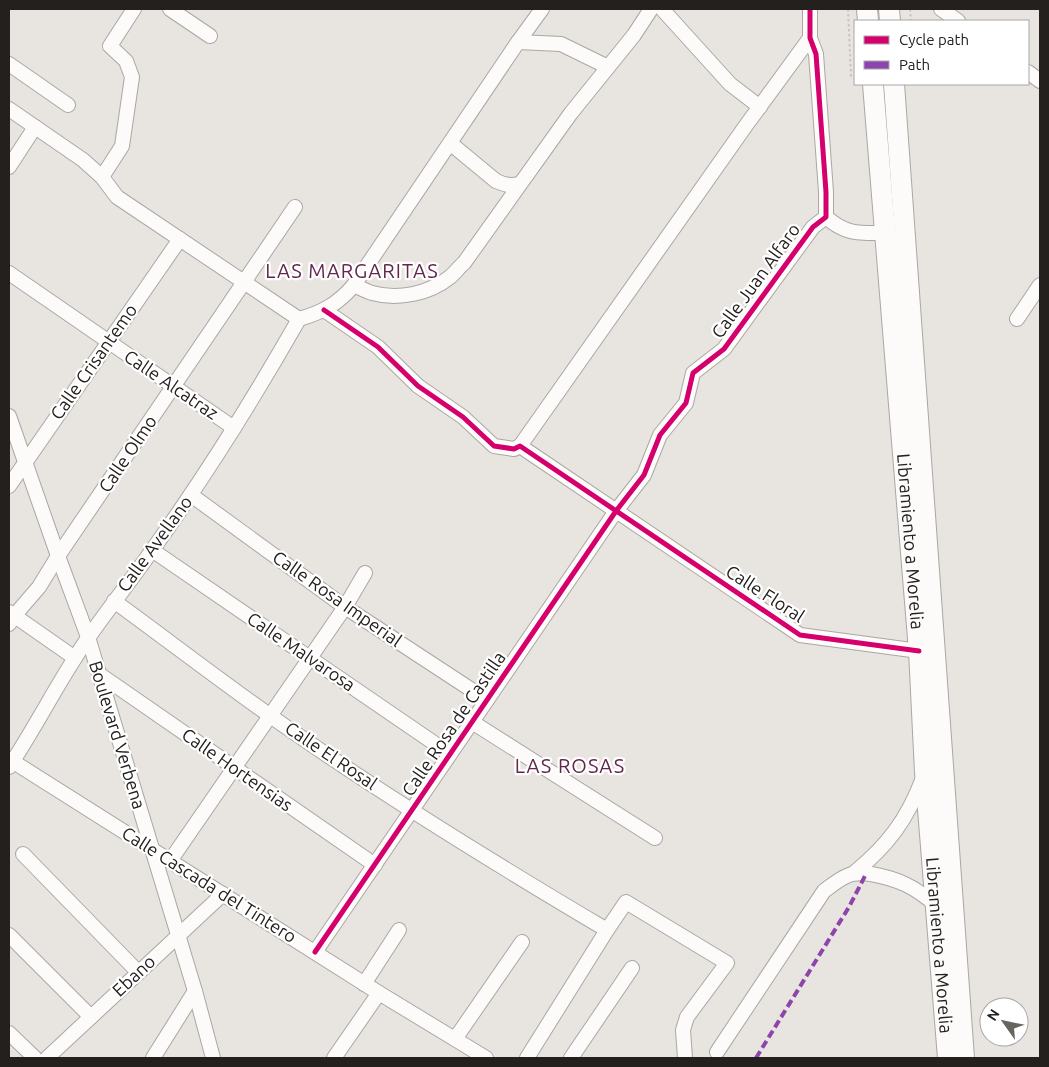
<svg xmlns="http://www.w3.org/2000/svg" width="1049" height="1067" viewBox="0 0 1049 1067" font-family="Ubuntu,sans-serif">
<rect width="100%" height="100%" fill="#e8e5e0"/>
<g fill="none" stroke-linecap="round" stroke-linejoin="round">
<defs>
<g id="minor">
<path d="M 170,9 L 210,36"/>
<path d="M 662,9 L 730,84 L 760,107"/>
<path d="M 941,9 L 958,21"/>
<path d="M 518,42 L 561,44 L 608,67"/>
<path d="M 9,64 L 68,105"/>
<path d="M 1028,72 L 1040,81"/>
<path d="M 9,109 L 83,160 L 102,177 L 117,197 L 299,319"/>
<path d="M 450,143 L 496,181 C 505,185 510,186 519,184"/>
<path d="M 9,167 L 35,127"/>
<path d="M 102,177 L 122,146 L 132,77 L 126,61 L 110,46 L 134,9"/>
<path d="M 826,217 C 846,235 860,233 885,233"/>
<path d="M 9,273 L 234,428"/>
<path d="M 354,285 C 360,288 366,291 372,293 C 398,300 429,294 450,277 C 455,273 459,267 464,263 L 571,113 L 634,35 L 651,9"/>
<path d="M 324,310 L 378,347 L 418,386 L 463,417 L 494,446 L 514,449 L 520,446 L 800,635 L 919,651"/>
<path d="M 299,319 C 323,312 338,304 354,285 L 518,42 L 542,9"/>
<path d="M 1017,319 L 1040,285"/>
<path d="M 9,416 L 58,556 L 88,637 L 195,991 L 213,1058"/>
<path d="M 520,446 L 747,124 L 810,38"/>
<path d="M 9,486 L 180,239"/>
<path d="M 191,495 L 345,607 L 487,700"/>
<path d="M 152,550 L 450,754"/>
<path d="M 114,601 C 166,639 217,678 269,715 C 378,792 492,862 607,930"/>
<path d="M 9,612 L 75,658"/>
<path d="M 9,624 L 14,616 L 39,587 L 58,556 L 295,207"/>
<path d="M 99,674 L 375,865"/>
<path d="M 472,722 L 655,838"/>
<path d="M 9,759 L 379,993 L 486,1058"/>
<path d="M 9,767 C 37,725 59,680 88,638 C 109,608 132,579 153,549 C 206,475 254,398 299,319"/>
<path d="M 23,854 L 138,972"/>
<path d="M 170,861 L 345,607 L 365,573"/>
<path d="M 854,873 C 888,845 907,820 923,778"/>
<path d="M 9,935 L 91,1017"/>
<path d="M 315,952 L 616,511 L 644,475 L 660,435 L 686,403 L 693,373 L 724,349 L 813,227 L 826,217 L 826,192 L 816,54 L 810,38 L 810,9"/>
<path d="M 364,984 L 399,930"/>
<path d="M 9,1033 L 35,1058"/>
<path d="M 455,1039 L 522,942"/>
<path d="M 717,1052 L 824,891 C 831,886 839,879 847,876 C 854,872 863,873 871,874 C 899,879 915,887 937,906"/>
<path d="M 47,1058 L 223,894"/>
<path d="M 153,1058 L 195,991"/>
<path d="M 334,1058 L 379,993"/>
<path d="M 527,1058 L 607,930 L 626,902 L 727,963 L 687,1017 L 683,1030 L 685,1058"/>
<path d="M 571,1058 L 632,968"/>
</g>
<g id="highway">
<path d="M 867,9 L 868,21"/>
<path d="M 889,9 L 890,21"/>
<path id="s1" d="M 873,84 L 919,651 L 925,772 L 948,1058"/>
<path d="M 894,84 L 964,1058"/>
</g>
</defs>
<use href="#minor" stroke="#aaa7a4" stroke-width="16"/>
<use href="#highway" stroke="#aaa7a4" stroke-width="22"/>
<g stroke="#c7c5c3" stroke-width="2" stroke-dasharray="2.5 2.5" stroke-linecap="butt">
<path d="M 848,9 L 851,76 L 855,76"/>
<path d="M 910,9 L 911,21"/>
<path d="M 855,44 L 855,50"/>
</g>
<use href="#minor" stroke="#fcfbfa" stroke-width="14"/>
<use href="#highway" stroke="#fcfbfa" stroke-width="20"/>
<path stroke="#8e44ad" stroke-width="4" stroke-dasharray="8 4" stroke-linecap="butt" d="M 756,1058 L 849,907 L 866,874"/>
<defs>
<g id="cycleway">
<path d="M 324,310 L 378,347 L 418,386 L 463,417 L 494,446 L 514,449 L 520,446 L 800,635 L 919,651"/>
<path d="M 315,952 L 616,511 L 644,475 L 660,435 L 686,403 L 693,373 L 724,349 L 813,227 L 826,217 L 826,192 L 816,54 L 810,38 L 810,9"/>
</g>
</defs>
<use href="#cycleway" stroke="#fff" stroke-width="8"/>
<use href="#cycleway" stroke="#d6006c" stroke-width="5"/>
</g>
<g text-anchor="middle" stroke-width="4.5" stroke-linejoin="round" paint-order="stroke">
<g font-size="18" fill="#23201d" stroke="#fff">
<text transform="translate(756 281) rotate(-54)" y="6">Calle Juan Alfaro</text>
<text transform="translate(94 362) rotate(-55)" y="6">Calle Crisantemo</text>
<text transform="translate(171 385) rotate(34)" y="6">Calle Alcatraz</text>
<text transform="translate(128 454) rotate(-56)" y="6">Calle Olmo</text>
<text dy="6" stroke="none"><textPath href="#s1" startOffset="459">Libramiento a Morelia</textPath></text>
<text transform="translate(155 544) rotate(-54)" y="6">Calle Avellano</text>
<text transform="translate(765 594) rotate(33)" y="6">Calle Floral</text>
<text transform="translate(337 599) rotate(35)" y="6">Calle Rosa Imperial</text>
<text transform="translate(301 652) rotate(34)" y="6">Calle Malvarosa</text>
<text transform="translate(454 724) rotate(-56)" y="6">Calle Rosa de Castilla</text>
<text transform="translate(117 735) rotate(73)" y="6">Boulevard Verbena</text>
<text transform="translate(331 756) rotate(34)" y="6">Calle El Rosal</text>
<text transform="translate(237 770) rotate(35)" y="6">Calle Hortensias</text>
<text transform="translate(209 885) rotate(32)" y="6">Calle Cascada del Tintero</text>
<text dy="6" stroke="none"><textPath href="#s1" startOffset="864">Libramiento a Morelia</textPath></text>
<text transform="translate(134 976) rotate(-43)" y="6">Ebano</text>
</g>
<g font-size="20" letter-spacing="1" fill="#63264c" stroke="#fff">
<text x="352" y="278">LAS MARGARITAS</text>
<text x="570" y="773">LAS ROSAS</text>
</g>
</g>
<rect width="1049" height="1067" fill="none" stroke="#23201d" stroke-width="20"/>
<rect x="854" y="20" width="175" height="65" fill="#ffffff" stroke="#a7a6a5"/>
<rect x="864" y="36" width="25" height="8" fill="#d6006c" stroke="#a7a6a5"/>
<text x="899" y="45" font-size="15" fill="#23201d">Cycle path</text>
<rect x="864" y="61" width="25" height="8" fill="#8e44ad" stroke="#a7a6a5"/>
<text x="899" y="70" font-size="15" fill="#23201d">Path</text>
<g transform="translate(1004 1022) rotate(303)"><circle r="24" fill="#ffffff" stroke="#a7a6a5"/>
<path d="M0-4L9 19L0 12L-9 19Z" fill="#686561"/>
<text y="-8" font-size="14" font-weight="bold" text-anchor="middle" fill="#23201d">N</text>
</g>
</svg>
